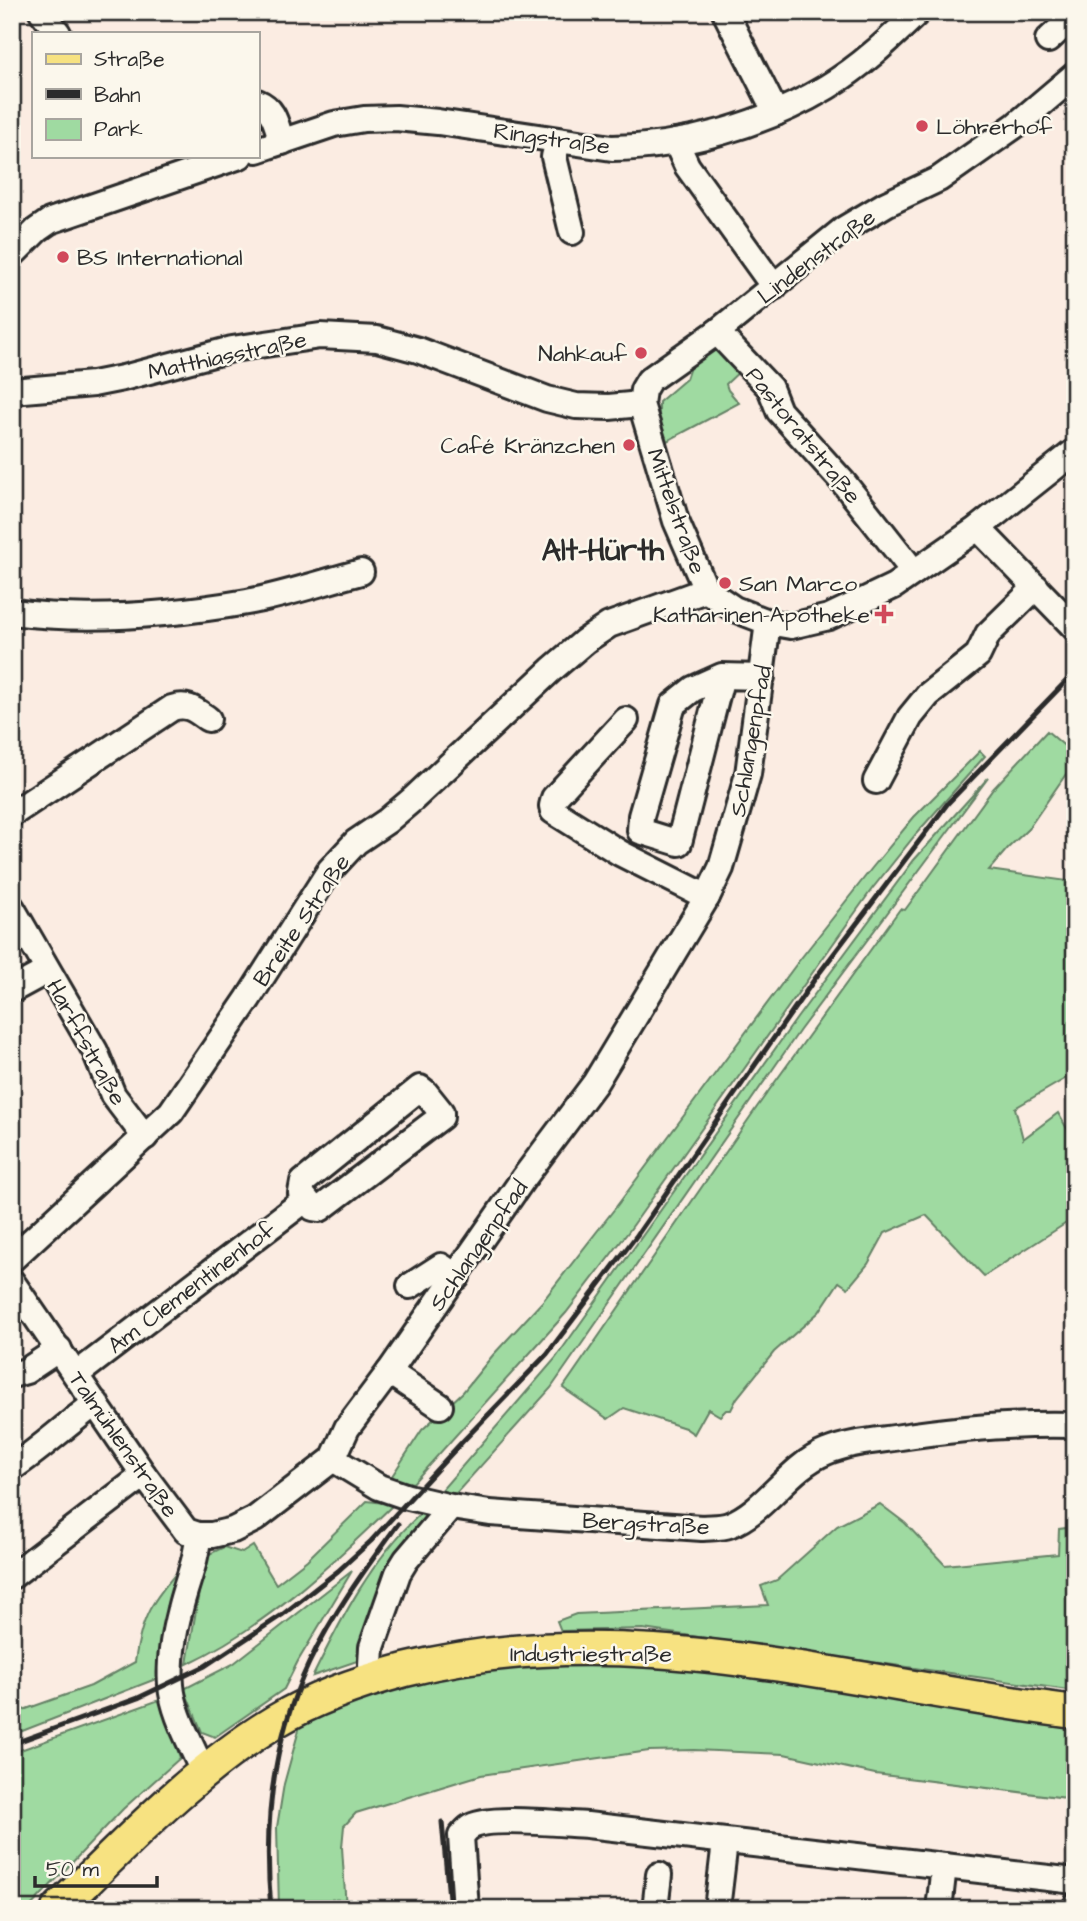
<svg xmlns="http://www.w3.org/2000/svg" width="1087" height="1921" viewBox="0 0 1087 1921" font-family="'Architects Daughter',sans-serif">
<rect width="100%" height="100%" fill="#fbece2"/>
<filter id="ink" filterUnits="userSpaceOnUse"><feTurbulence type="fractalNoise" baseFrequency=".0143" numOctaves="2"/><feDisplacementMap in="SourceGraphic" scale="14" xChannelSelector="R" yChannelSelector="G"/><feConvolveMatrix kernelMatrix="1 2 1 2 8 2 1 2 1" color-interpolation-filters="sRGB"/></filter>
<g filter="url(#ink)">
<g fill="#9fdaa1" stroke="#658266" stroke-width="2">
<path d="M 717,342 L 741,370 L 726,384 L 728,390 L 739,403 L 667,441 L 659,415 L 659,402 L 686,379 L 691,364 Z"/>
<path d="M 1047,731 L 1075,755 L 1075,761 L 1028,829 L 1008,848 L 989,870 L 1075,882 L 1075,1073 L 1015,1108 L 1023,1139 L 1058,1113 L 1072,1137 L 1075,1135 L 1075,1231 L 1068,1222 L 984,1276 L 926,1215 L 885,1233 L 868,1264 L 848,1288 L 839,1282 L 819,1312 L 774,1352 L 737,1398 L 731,1410 L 726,1410 L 720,1416 L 708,1409 L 694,1434 L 685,1428 L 624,1408 L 608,1419 L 563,1388 L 757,1107 L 900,909 L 905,910 L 993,789 Z"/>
<path d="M 980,751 L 985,756 L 916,834 L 872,889 L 629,1231 L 566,1313 L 413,1483 L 390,1479 L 422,1430 L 463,1392 L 493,1355 L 542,1302 L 616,1207 L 798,962 L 872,868 L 914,817 Z"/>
<path d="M 988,778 L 800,1030 L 551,1388 L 451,1499 L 440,1492 L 555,1359 L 797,1018 L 914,860 Z"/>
<path d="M 367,1501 L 394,1504 C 331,1565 267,1626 187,1664 L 205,1556 L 224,1547 L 242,1553 L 253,1546 L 276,1584 L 307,1560 Z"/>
<path d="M 880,1504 L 905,1523 L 945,1565 L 1058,1554 L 1059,1529 L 1075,1527 L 1075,1691 L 643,1629 L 561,1631 L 557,1621 L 576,1614 L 768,1605 L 761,1586 L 777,1580 L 837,1526 Z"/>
<path d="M 420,1514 L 430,1519 L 363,1659 L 313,1676 C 342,1617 371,1560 420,1514 Z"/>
<path d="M 183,1565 L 161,1677 L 12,1735 L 12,1714 L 91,1686 L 135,1662 C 142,1613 152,1602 183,1565 Z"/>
<path d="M 352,1571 L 298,1661 L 284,1689 L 215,1737 L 202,1732 L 184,1689 L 233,1664 Z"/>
<path d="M 636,1658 L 1075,1723 L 1075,1799 L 875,1774 L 784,1754 L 694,1750 L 649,1751 L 481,1775 L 356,1813 L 344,1826 L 342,1847 L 346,1909 L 279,1909 L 277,1827 L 284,1784 L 300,1726 L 372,1692 L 509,1662 Z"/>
<path d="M 162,1699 L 180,1758 L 123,1809 L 28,1909 L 12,1909 L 12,1753 Z"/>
</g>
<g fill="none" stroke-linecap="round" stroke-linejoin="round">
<defs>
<g id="minor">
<path d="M 42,12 L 58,33"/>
<path d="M 725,12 L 776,113"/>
<path d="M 1048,40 L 1075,15"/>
<path d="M 1075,75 L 1016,125 L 939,179 L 886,204 L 844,229 L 717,332 L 649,380 L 643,390 L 641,404 L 676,521 L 706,590 L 734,609 L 768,622 L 791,626 L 829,617 L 894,586 L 978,528 L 1075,451"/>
<path d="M 257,102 C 275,109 276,125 282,142"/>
<path d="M 558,141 L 554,157 L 572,232"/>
<path d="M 676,142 L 687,166 L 774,287"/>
<path d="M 257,150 L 334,124 L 364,119 L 396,118 L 438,122 L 612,148 C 685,147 764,125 827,87 C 861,67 890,39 918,12"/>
<path d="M 12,255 L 37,230 L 50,221 L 240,156"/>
<path d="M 717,332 L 770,388 L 779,411 L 843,482 L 914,572"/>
<path d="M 12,391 L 93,384 L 123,378 L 232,349 L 320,336 L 377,339 L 418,350 L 547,399 L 576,406 L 609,407 L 641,404"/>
<path d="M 978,528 L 1075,628"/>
<path d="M 12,612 C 89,622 171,615 247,602 C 285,595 323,582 361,572"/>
<path d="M 722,676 L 679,843 L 640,831 L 641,816 L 673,705 L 693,689 L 722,676 L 762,677"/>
<path d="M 626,720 L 554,798 L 552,806 L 553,811 L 620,853 L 707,897"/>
<path d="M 876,781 L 910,717 L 928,695 L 978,655 L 988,634 L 1036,587"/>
<path d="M 12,814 L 172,708 C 188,703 195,710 208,719"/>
<path d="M 12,908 L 95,1051 L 113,1095 L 145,1137"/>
<path d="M 12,990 L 47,971"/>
<path d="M 420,1088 L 425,1092 L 441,1112 L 441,1117 L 320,1209 L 313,1208 L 301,1193 L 303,1182 Z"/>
<path d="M 12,1259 L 171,1112 L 248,999 L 330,870 L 356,842 L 387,821 L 413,799 L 551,670 L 585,641 L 609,625 L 706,590"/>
<path d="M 12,1282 L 144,1475 L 186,1531 L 198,1535 L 212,1535 L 233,1530 L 255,1519 L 333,1459 L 347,1428 L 389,1372 L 523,1179 L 595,1083 L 707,897 L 721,868 L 748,774 L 768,622"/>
<path d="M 410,1286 L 441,1266 L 457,1277"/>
<path d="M 389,1372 L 440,1406"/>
<path d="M 77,1374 L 305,1200"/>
<path d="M 12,1375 L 26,1371 L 59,1349"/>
<path d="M 333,1459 L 379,1487 L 408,1497 L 451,1507 L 490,1513 L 702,1528 C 711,1527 721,1528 729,1525 C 766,1511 788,1467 826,1452 C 848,1443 871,1441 894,1438 C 954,1429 1014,1423 1075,1425"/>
<path d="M 12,1468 C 42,1448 67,1424 96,1403"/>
<path d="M 198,1535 C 197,1561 186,1583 180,1609 C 174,1632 169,1661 171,1685 C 173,1714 192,1745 203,1772"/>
<path d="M 12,1576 L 144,1475"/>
<path d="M 375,1678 L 371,1665 L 372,1647 L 398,1573 L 406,1560 L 451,1507"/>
<path d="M 466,1909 L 461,1836 C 463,1834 467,1829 469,1828 C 486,1815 563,1824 587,1825 L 1075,1881"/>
<path d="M 655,1909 L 659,1875"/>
<path d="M 717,1909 L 725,1842"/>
<path d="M 939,1909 L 944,1866"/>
<path d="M 1075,1909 L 1075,1907"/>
</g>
<path id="major" d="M 58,1909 C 127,1842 193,1771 276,1721 C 316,1697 360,1682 405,1670 C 628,1613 853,1685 1075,1712"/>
</defs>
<use href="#minor" stroke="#2b2b2b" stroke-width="30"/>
<use href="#major" stroke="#2b2b2b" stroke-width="37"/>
<use href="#minor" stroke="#fbf7ec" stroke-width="24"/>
<use href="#major" stroke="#f7e281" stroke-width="32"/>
<g stroke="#2b2b2b" stroke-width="5">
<path d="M 12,1744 L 138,1698 L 205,1666 L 282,1615 L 338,1571 L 371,1541 L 463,1441 L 547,1354 L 637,1235 L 814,980 L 948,803 L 1075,672"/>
<path d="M 442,1822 L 450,1909"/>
<path d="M 271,1909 C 263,1824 272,1741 309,1663 C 333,1613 366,1568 398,1524"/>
</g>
</g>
</g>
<g fill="#d1495b" stroke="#fbf7ec" stroke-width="2.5">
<circle cx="922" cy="126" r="7"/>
<circle cx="63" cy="257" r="7"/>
<circle cx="641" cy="353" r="7"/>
<circle cx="629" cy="445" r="7"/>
<circle cx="725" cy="583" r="7"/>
<path d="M880.5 603.5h7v7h7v7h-7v7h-7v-7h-7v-7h7z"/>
</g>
<g text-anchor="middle" stroke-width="5" stroke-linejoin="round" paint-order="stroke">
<g font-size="23" fill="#2b2b2b" stroke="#fbf7ec" text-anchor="start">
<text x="936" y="134">Löhrerhof</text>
<text x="77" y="265">BS International</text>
<text x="627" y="361" text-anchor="end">Nahkauf</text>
<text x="615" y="453" text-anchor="end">Café Kränzchen</text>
<text x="739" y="591">San Marco</text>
<text x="870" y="622" text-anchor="end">Katharinen-Apotheke</text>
</g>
<g font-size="23" fill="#2b2b2b" stroke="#fbf7ec">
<text transform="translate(552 138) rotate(8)" y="8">Ringstraße</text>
<text transform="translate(816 256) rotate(-37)" y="8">Lindenstraße</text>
<text transform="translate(227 355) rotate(-12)" y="8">Matthiasstraße</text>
<text transform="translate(804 435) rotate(51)" y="8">Pastoratstraße</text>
<text transform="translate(677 511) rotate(70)" y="8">Mittelstraße</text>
<text transform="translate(750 741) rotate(-80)" y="8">Schlangenpfad</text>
<text transform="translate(301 920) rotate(-56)" y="8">Breite Straße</text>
<text transform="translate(87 1042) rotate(61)" y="8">Harffstraße</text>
<text transform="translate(478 1245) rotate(-55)" y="8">Schlangenpfad</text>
<text transform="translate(191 1287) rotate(-37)" y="8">Am Clementinenhof</text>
<text transform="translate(124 1444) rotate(55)" y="8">Talmühlenstraße</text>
<text transform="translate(646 1523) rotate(3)" y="8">Bergstraße</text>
<text x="591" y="1661">Industriestraße</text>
</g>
<g font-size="30" font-weight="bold" fill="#2b2b2b" stroke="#fbf7ec">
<text x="603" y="560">Alt-Hürth</text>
</g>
</g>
<rect width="1087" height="1921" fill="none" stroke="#fbf7ec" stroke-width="42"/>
<rect x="21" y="21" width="1045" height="1879" fill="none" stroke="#2b2b2b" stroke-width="2.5" filter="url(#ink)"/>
<rect x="32" y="32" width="228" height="126" fill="#fbf7ec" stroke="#a8a59f" stroke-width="2"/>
<rect x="46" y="54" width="35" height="10" fill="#f7e281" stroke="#a8a59f" stroke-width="2"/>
<text x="94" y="66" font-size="21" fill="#2b2b2b">Straße</text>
<rect x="46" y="89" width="35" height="10" fill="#2b2b2b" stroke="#a8a59f" stroke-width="2"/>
<text x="94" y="102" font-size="21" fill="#2b2b2b">Bahn</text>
<rect x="46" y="119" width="35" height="21" fill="#9fdaa1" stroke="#a8a59f" stroke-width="2"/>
<text x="94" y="136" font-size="21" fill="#2b2b2b">Park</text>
<path d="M35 1876v10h122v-10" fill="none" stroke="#2b2b2b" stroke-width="3.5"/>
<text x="46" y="1876" font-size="21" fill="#2b2b2b" stroke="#fbf7ec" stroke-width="5" paint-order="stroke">50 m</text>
</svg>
